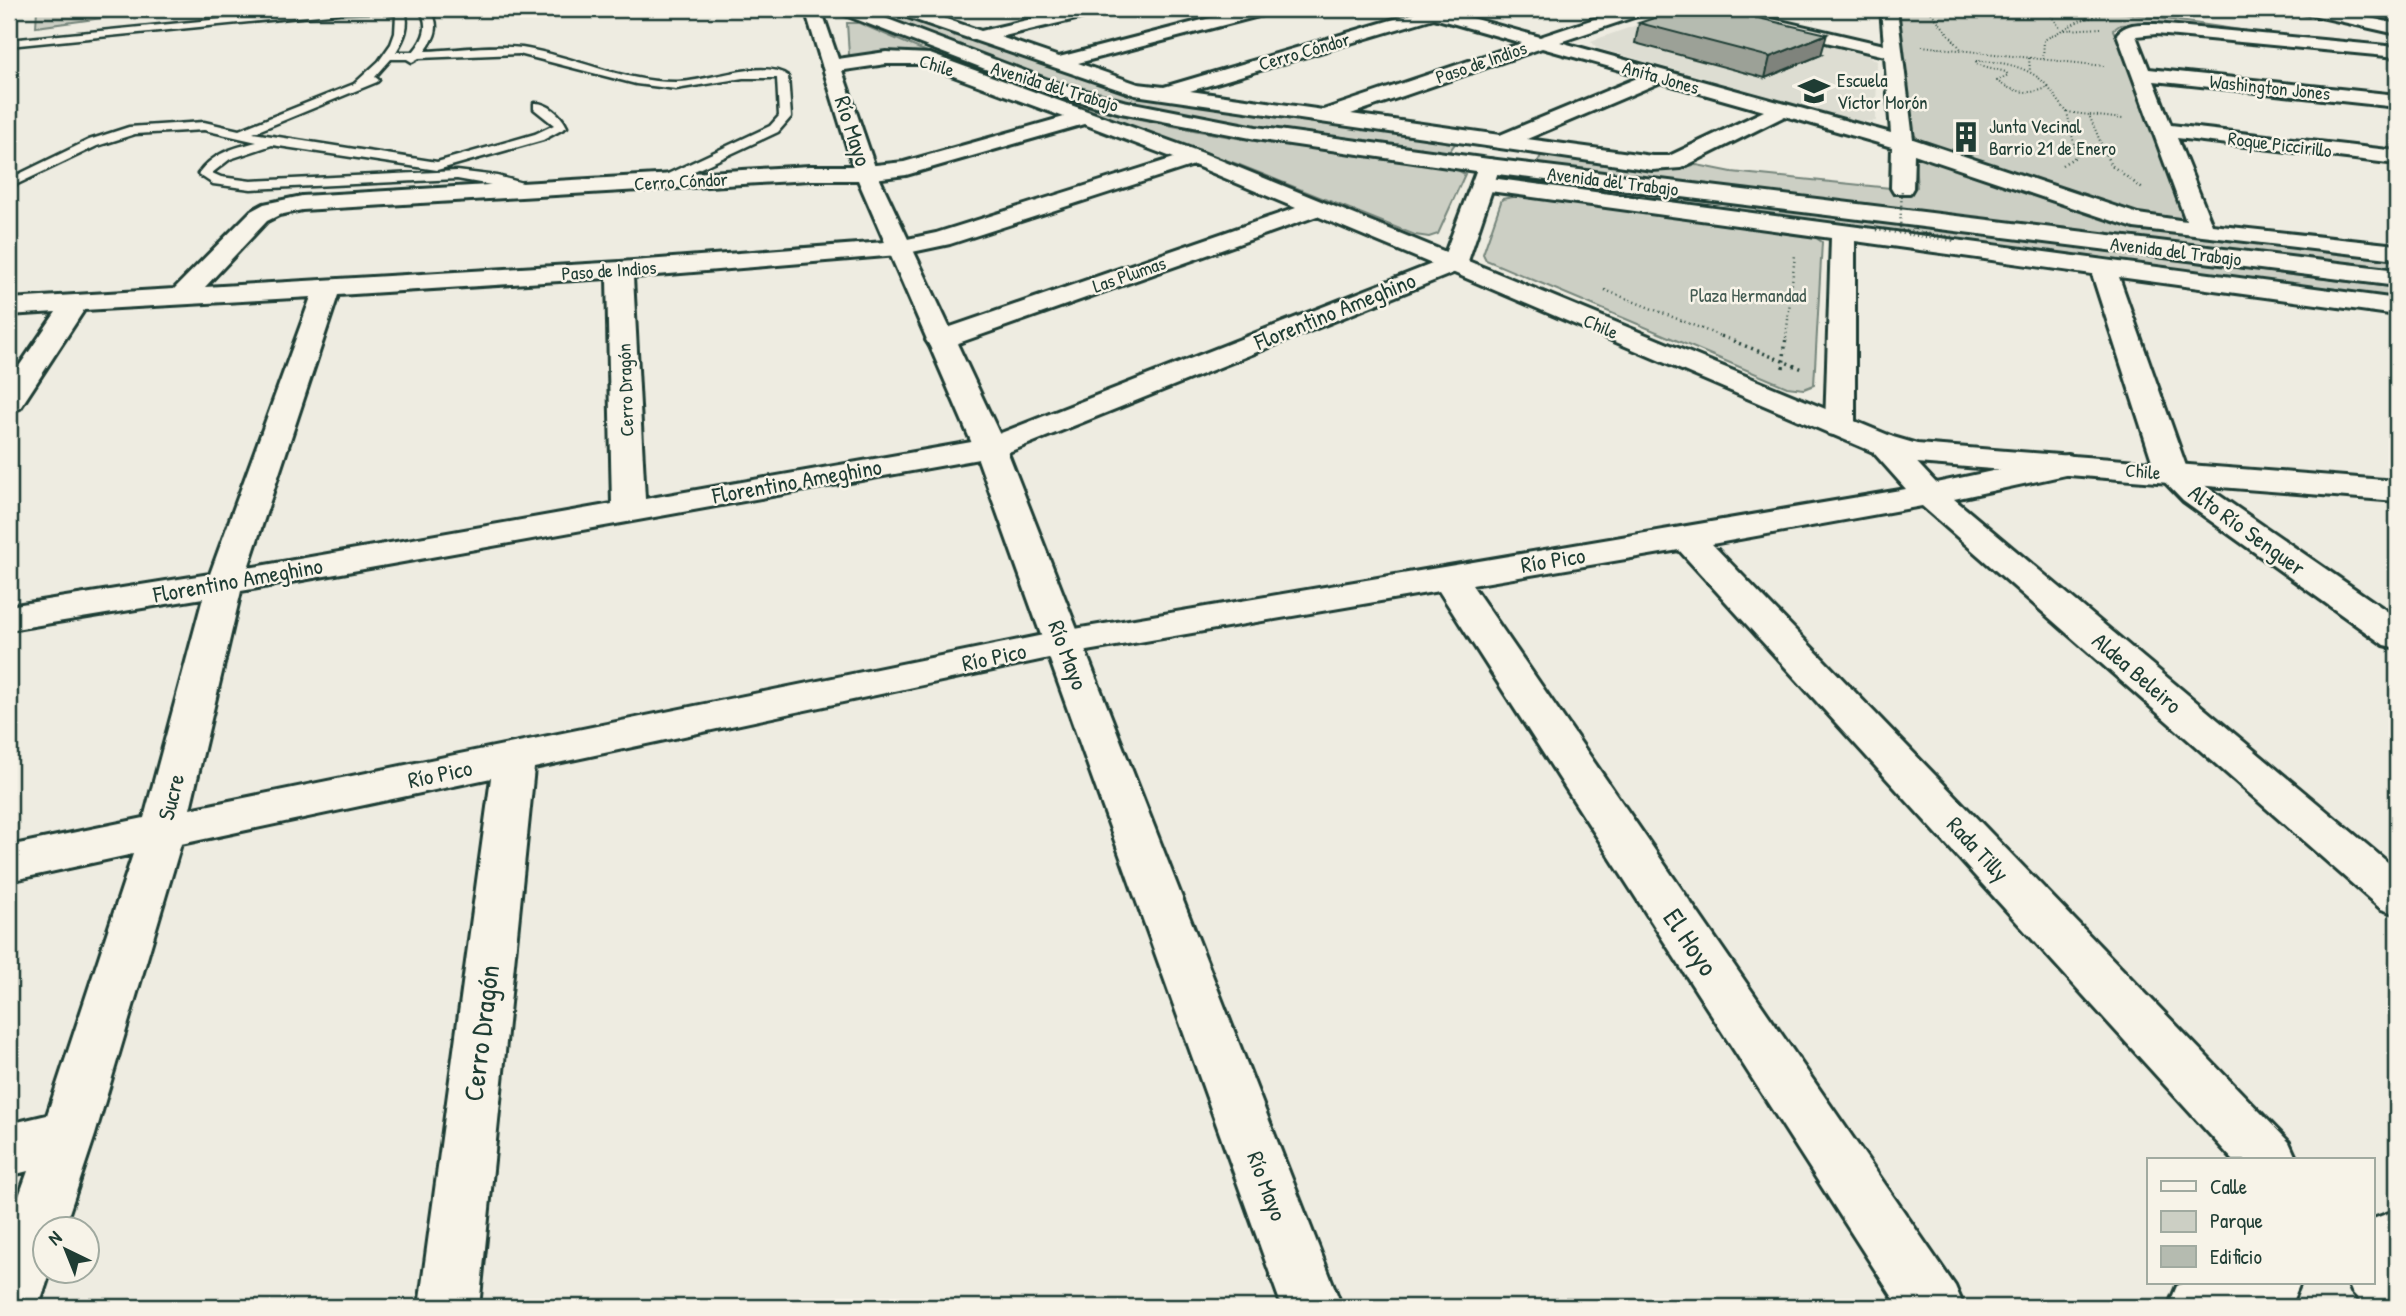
<svg xmlns="http://www.w3.org/2000/svg" width="2406" height="1316" viewBox="0 0 2406 1316" font-family="'Patrick Hand',sans-serif">
<rect width="100%" height="100%" fill="#eeece1"/>
<filter id="ink" filterUnits="userSpaceOnUse"><feTurbulence type="fractalNoise" baseFrequency=".0143" numOctaves="2"/><feDisplacementMap in="SourceGraphic" scale="14" xChannelSelector="R" yChannelSelector="G"/><feConvolveMatrix kernelMatrix="1 2 1 2 8 2 1 2 1" color-interpolation-filters="sRGB"/></filter>
<g filter="url(#ink)">
<path fill="#ddddd2" d="M 1677,11 L 1695,12 L 1867,55 L 1877,61 L 1876,121 L 1861,122 L 1597,48 L 1591,41 Z"/>
<g fill="#cccfc4" stroke="#76867c" stroke-width="2">
<path d="M 37,9 L 168,9 L 36,27 Z"/>
<path d="M 862,9 L 888,9 L 1130,94 L 1457,141 L 1449,152 C 1354,140 1258,131 1164,111 C 1060,88 961,48 862,9 Z"/>
<path d="M 1897,9 L 2098,9 L 2295,38 L 2135,24 L 2120,25 L 2113,30 L 2134,77 L 2185,224 L 2155,222 L 1923,144 L 1913,134 Z"/>
<path d="M 847,23 L 859,23 C 928,53 997,82 1069,102 C 1136,120 1205,133 1273,144 L 1276,143 L 1386,160 L 1450,166 L 1465,174 L 1438,234 L 1429,237 L 1415,235 L 1237,164 L 928,57 L 855,57 L 849,55 Z"/>
<path d="M 1543,152 L 1664,168 L 1697,165 L 1732,172 L 1910,190 L 1917,187 L 1914,152 L 2171,232 L 2397,257 L 2397,270 L 1536,165 Z"/>
<path d="M 1513,176 L 2397,288 L 2397,301 L 1512,183 L 1510,179 Z"/>
<path d="M 1525,195 L 1812,235 L 1822,242 L 1814,385 L 1804,389 L 1787,387 L 1486,260 L 1483,254 L 1502,199 Z"/>
</g>
<g fill="none" stroke-linecap="round" stroke-linejoin="round">
<defs>
<path id="lane" d="M 322,9 L 405,11 C 410,26 404,39 396,52 L 413,52 C 425,38 430,24 419,9 L 429,9 C 441,24 436,37 425,51 C 456,50 491,44 522,48 C 574,56 624,83 678,82 C 707,82 763,58 788,76 L 791,117 L 778,132 L 662,186 L 657,185 L 657,179 L 770,126 L 779,116 L 777,78 L 743,78 L 676,89 L 636,84 L 519,54 L 419,58 L 412,62 L 407,59 L 391,59 L 375,77 L 379,80 L 377,82 L 253,133 L 437,162 L 535,134 L 554,125 L 534,109 L 534,103 C 547,102 562,115 567,127 L 543,140 L 437,170 L 272,145 L 230,159 L 212,173 L 221,177 L 251,181 L 457,171 L 497,176 L 537,187 L 537,193 L 457,179 L 251,189 L 213,184 L 198,174 C 213,153 233,148 257,142 L 204,130 L 135,134 L 97,146 L 9,188 L 9,179 L 89,140 L 129,127 L 204,122 L 239,130 L 354,84 L 379,61 L 391,44 L 395,33 L 396,15 L 379,12 L 340,13 L 9,46 L 9,40 Z"/>
<g id="street">
<path d="M 893,9 L 917,9 L 981,31 L 1074,9 L 1103,9 L 1101,13 L 1000,37 L 1059,57 L 1245,9 L 1272,9 L 1270,13 L 1078,63 L 1138,84 L 1164,87 L 1415,13 L 1412,9 L 1455,9 L 1453,13 L 1540,37 L 1624,9 L 1648,9 L 1646,13 L 1560,42 L 1891,133 L 1885,56 L 1703,13 L 1701,9 L 1729,9 L 1884,45 L 1881,9 L 1897,9 L 1913,139 L 2138,214 L 2186,221 L 2117,34 C 2127,22 2141,24 2156,24 L 2397,47 L 2397,57 L 2156,34 L 2136,36 L 2149,69 L 2397,95 L 2397,107 L 2154,81 L 2171,125 L 2397,151 L 2397,164 L 2177,138 L 2212,225 L 2397,245 L 2397,259 L 2134,228 L 1914,154 L 1913,188 L 1910,193 L 1894,193 L 1891,188 L 1892,147 L 1785,116 L 1681,168 L 1652,170 L 1135,95 L 895,13 ZM 1434,18 L 1522,43 L 1323,110 L 1190,91 ZM 1542,48 L 1642,76 L 1500,135 L 1351,114 ZM 1661,82 L 1764,111 L 1669,156 L 1652,156 L 1527,139 Z"/>
<path d="M 2301,9 L 2330,9 L 2397,24 L 2397,34 L 2303,13 Z"/>
<path d="M 886,52 L 930,54 L 1203,153 L 1463,259 L 1467,264 L 1463,269 L 1001,455 L 241,591 L 190,809 L 1063,631 L 1906,489 L 1866,444 L 1871,437 L 1882,435 L 1893,437 L 1936,483 L 2068,455 L 2079,458 L 2084,465 L 2079,472 L 1954,499 L 2397,870 L 2397,914 L 2381,909 L 1922,506 L 1712,544 L 2289,1142 L 2297,1160 L 2233,1160 L 1679,550 L 1472,585 L 1955,1286 L 1964,1307 L 1899,1307 L 1439,591 L 1063,655 L 534,768 L 479,1307 L 419,1307 L 491,778 L 181,844 L 95,1135 L 64,1228 L 46,1228 L 46,1270 L 51,1270 L 39,1306 L 9,1307 L 9,1224 L 28,1171 L 9,1176 L 9,1124 L 47,1115 L 133,854 L 9,881 L 9,846 L 144,818 L 203,598 L 9,630 L 9,606 L 210,574 L 311,297 L 84,310 L 20,408 L 9,411 L 9,381 L 56,312 L 9,315 L 9,299 L 174,289 L 251,211 L 264,204 L 302,196 L 810,166 L 866,166 L 904,162 L 1064,117 L 921,64 L 886,64 L 831,72 L 822,66 L 831,60 ZM 1084,124 L 1174,158 L 936,233 L 898,241 L 620,262 L 205,287 L 267,221 L 279,215 L 302,210 L 810,180 L 866,180 L 906,175 ZM 1194,165 L 1296,208 L 930,334 L 926,340 L 930,346 L 940,348 L 950,346 L 1317,216 L 1432,264 L 983,440 L 645,499 L 633,277 L 898,255 L 950,244 ZM 607,278 L 612,504 L 248,568 L 338,295 Z"/>
<path d="M 1483,177 L 2397,299 L 2397,315 L 2119,277 L 2187,469 L 2207,487 L 2397,618 L 2397,648 L 2384,645 L 2183,501 L 2156,473 L 2092,274 L 1855,241 L 1855,427 L 1851,434 L 1840,436 L 1829,434 L 1825,427 L 1831,238 L 1475,189 L 1472,184 L 1475,179 Z"/>
<path d="M 2373,1242 L 2397,1254 L 2397,1307 L 2366,1307 L 2352,1292 L 2348,1283 L 2373,1283 Z"/>
</g>
<g id="secondary">
<path d="M 805,9 L 821,9 L 877,173 L 1006,448 L 1342,1307 L 1282,1307 L 974,448 L 855,173 Z"/>
<path d="M 1489,159 L 1497,161 L 1500,166 L 1468,261 L 1893,437 L 1917,444 L 2397,481 L 2397,501 L 1917,463 L 1871,451 L 1445,269 L 1441,264 L 1478,166 L 1481,161 Z"/>
<path d="M 2397,1210 L 2397,1267 L 2373,1277 L 2373,1219 Z"/>
<path d="M 2184,1283 L 2300,1283 L 2291,1304 L 2283,1307 L 2168,1307 L 2177,1286 Z"/>
</g>
<path id="primary" d="M 838,9 L 861,9 L 1056,83 L 1123,101 L 1256,127 L 1489,159 L 2397,270 L 2397,286 L 1489,173 L 1256,139 L 1121,113 L 1042,91 L 840,13 Z"/>
</defs>
<use href="#lane" stroke="#1f3d34" stroke-width="5"/>
<use href="#street" stroke="#1f3d34" stroke-width="6"/>
<use href="#secondary" stroke="#1f3d34" stroke-width="6"/>
<use href="#primary" stroke="#1f3d34" stroke-width="6"/>
<g stroke="#1f3d34" stroke-width="2" stroke-dasharray="1 2.5" stroke-linecap="butt">
<path d="M 2055,9 L 2049,12 L 2062,31"/>
<path d="M 2096,9 L 2108,12"/>
<path d="M 1929,10 L 1961,49"/>
<path d="M 1918,11 L 1949,9"/>
<path d="M 2065,30 L 2102,28"/>
<path d="M 1922,46 L 2104,66"/>
<path d="M 2029,58 L 2030,71"/>
<path d="M 2043,59 L 2044,40 L 2081,20 L 2103,15"/>
<path d="M 1976,61 C 2001,61 2032,67 2048,87 C 2031,96 2012,92 1997,81 L 2008,75 L 2006,72 L 1976,64 Z"/>
<path d="M 2048,87 L 2067,112 L 2075,148"/>
<path d="M 2067,112 L 2089,115 L 2103,148"/>
<path d="M 2090,115 L 2123,119"/>
</g>
<g stroke="#1f3d34" stroke-width="2.5" stroke-dasharray="1 3.5" stroke-linecap="butt">
<path d="M 2102,146 L 2110,164 L 2144,190"/>
<path d="M 2062,165 L 2077,156 L 2075,146"/>
<path d="M 1605,290 L 1725,338"/>
<path d="M 1786,338 L 1795,255"/>
</g>
<g stroke="#1f3d34" stroke-width="3.5" stroke-dasharray="2 4.5" stroke-linecap="butt">
<path d="M 1721,336 L 1805,370"/>
<path d="M 1783,368 L 1786,336"/>
</g>
<use href="#lane" fill="#f7f3e8" fill-rule="evenodd"/>
<use href="#street" fill="#f7f3e8" fill-rule="evenodd"/>
<use href="#secondary" fill="#f7f3e8" fill-rule="evenodd"/>
<use href="#primary" fill="#f7f3e8" fill-rule="evenodd"/>
<path stroke="#1f3d34" stroke-width="2.5" stroke-dasharray="1 3.5" stroke-linecap="butt" d="M 1876,230 L 1955,241 L 1953,237 L 1900,230 L 1902,188"/>
</g>
<path fill="#9ca197" stroke="#1f3d34" stroke-width="2" d="M 1639,23 L 1821,55 L 1765,78 L 1635,43 Z"/>
<path fill="#7f837b" stroke="#1f3d34" stroke-width="2" d="M 1827,34 L 1821,55 L 1765,78 L 1770,57 Z"/>
<path fill="#b5bbb0" stroke="#1f3d34" stroke-width="2" d="M 1681,9 L 1720,9 L 1827,34 L 1770,57 L 1639,23 Z"/>
</g>
<defs>
<symbol id="school-bare" viewBox="-9 -9 18 18"><path d="M0-5L7-2L0 1L-7-2ZM-4 1L0 2.5L4 1V4Q0 6-4 4Z" fill="#1f3d34" stroke="#f7f3e8" stroke-width="2.5" paint-order="stroke"/></symbol>
<symbol id="building-bare" viewBox="-9 -9 18 18"><path d="M-4-6H4V6H1V3H-1V6H-4ZM-2.5-4.3h1.7v1.8h-1.7ZM.8-4.3h1.7v1.8H.8ZM-2.5-1h1.7V.8h-1.7ZM.8-1h1.7V.8H.8Z" fill="#1f3d34" stroke="#f7f3e8" stroke-width="2.5" paint-order="stroke"/></symbol>
</defs>
<g fill-rule="evenodd">
<use href="#school-bare" x="1792" y="69" width="44" height="44"/>
<use href="#building-bare" x="1944" y="115" width="44" height="44"/>
</g>
<g text-anchor="middle" stroke-width="5" stroke-linejoin="round" paint-order="stroke">
<g font-size="19" fill="#1f3d34" stroke="#f7f3e8">
<text transform="translate(1304 51) rotate(-16)" y="7">Cerro Cóndor</text>
<text transform="translate(1481 62) rotate(-19)" y="7">Paso de Indios</text>
<text transform="translate(937 65) rotate(17)" y="7">Chile</text>
<text transform="translate(1661 77) rotate(16)" y="7">Anita Jones</text>
<text transform="translate(1055 86) rotate(17)" y="7">Avenida del Trabajo</text>
<text transform="translate(2270 87) rotate(6)" y="7">Washington Jones</text>
<text transform="translate(2280 144) rotate(7)" y="7">Roque Piccirillo</text>
<text transform="translate(681 181) rotate(-3)" y="7">Cerro Cóndor</text>
<text transform="translate(1613 181) rotate(7)" y="7">Avenida del Trabajo</text>
<text transform="translate(2176 251) rotate(7)" y="7">Avenida del Trabajo</text>
<text transform="translate(609 270) rotate(-4)" y="7">Paso de Indios</text>
<text transform="translate(1129 274) rotate(-19)" y="7">Las Plumas</text>
<text transform="translate(1601 326) rotate(23)" y="7">Chile</text>
<text transform="translate(625 390) rotate(-92)" y="7">Cerro Dragón</text>
<text transform="translate(2143 471) rotate(5)" y="7">Chile</text>
</g>
<g font-size="19" fill="#1f3d34" stroke="#f7f3e8" text-anchor="start">
<text x="1837" y="87">Escuela<tspan x="1837" dy="22">Víctor Morón</tspan></text>
<text x="1989" y="133">Junta Vecinal<tspan x="1989" dy="22">Barrio 21 de Enero</tspan></text>
</g>
<g font-size="19" fill="#425a51" stroke="#f7f3e8">
<text x="1748" y="302">Plaza Hermandad</text>
</g>
<g font-size="23" fill="#1f3d34" stroke="#f7f3e8">
<text transform="translate(853 131) rotate(72)" y="8">Río Mayo</text>
<text transform="translate(1335 311) rotate(-22)" y="8">Florentino Ameghino</text>
<text transform="translate(797 481) rotate(-10)" y="8">Florentino Ameghino</text>
<text transform="translate(2247 530) rotate(36)" y="8">Alto Río Senguer</text>
<text transform="translate(1553 560) rotate(-9)" y="8">Río Pico</text>
<text transform="translate(238 580) rotate(-10)" y="8">Florentino Ameghino</text>
<text transform="translate(1068 655) rotate(69)" y="8">Río Mayo</text>
<text transform="translate(994 657) rotate(-12)" y="8">Río Pico</text>
<text transform="translate(2137 673) rotate(41)" y="8">Aldea Beleiro</text>
<text transform="translate(440 774) rotate(-12)" y="8">Río Pico</text>
<text transform="translate(171 797) rotate(-76)" y="8">Sucre</text>
<text transform="translate(1978 849) rotate(47)" y="8">Rada Tilly</text>
<text transform="translate(1267 1186) rotate(69)" y="8">Río Mayo</text>
</g>
<g font-size="28" fill="#1f3d34" stroke="#f7f3e8">
<text transform="translate(1691 942) rotate(56)" y="10">El Hoyo</text>
<text transform="translate(481 1033) rotate(-83)" y="10">Cerro Dragón</text>
</g>
</g>
<rect width="2406" height="1316" fill="none" stroke="#f7f3e8" stroke-width="35"/>
<rect x="18" y="18" width="2371" height="1281" fill="none" stroke="#1f3d34" stroke-width="2.5" filter="url(#ink)"/>
<rect x="2147" y="1158" width="228" height="126" fill="#f7f3e8" stroke="#a1aaa0" stroke-width="2"/>
<rect x="2161" y="1181" width="35" height="10" fill="#f7f3e8" stroke="#a1aaa0" stroke-width="2"/>
<text x="2210" y="1194" font-size="21" fill="#1f3d34">Calle</text>
<rect x="2161" y="1211" width="35" height="21" fill="#cccfc4" stroke="#a1aaa0" stroke-width="2"/>
<text x="2210" y="1228" font-size="21" fill="#1f3d34">Parque</text>
<rect x="2161" y="1246" width="35" height="21" fill="#b5bbb0" stroke="#a1aaa0" stroke-width="2"/>
<text x="2210" y="1264" font-size="21" fill="#1f3d34">Edificio</text>
<g transform="translate(66 1250) rotate(317)"><circle r="33" fill="#f7f3e8" stroke="#a1aaa0" stroke-width="2"/>
<path d="M0-5L12 26L0 18L-12 26Z" fill="#1f3d34"/>
<text y="-10" font-size="19" font-weight="bold" text-anchor="middle" fill="#1f3d34">N</text>
</g>
</svg>
